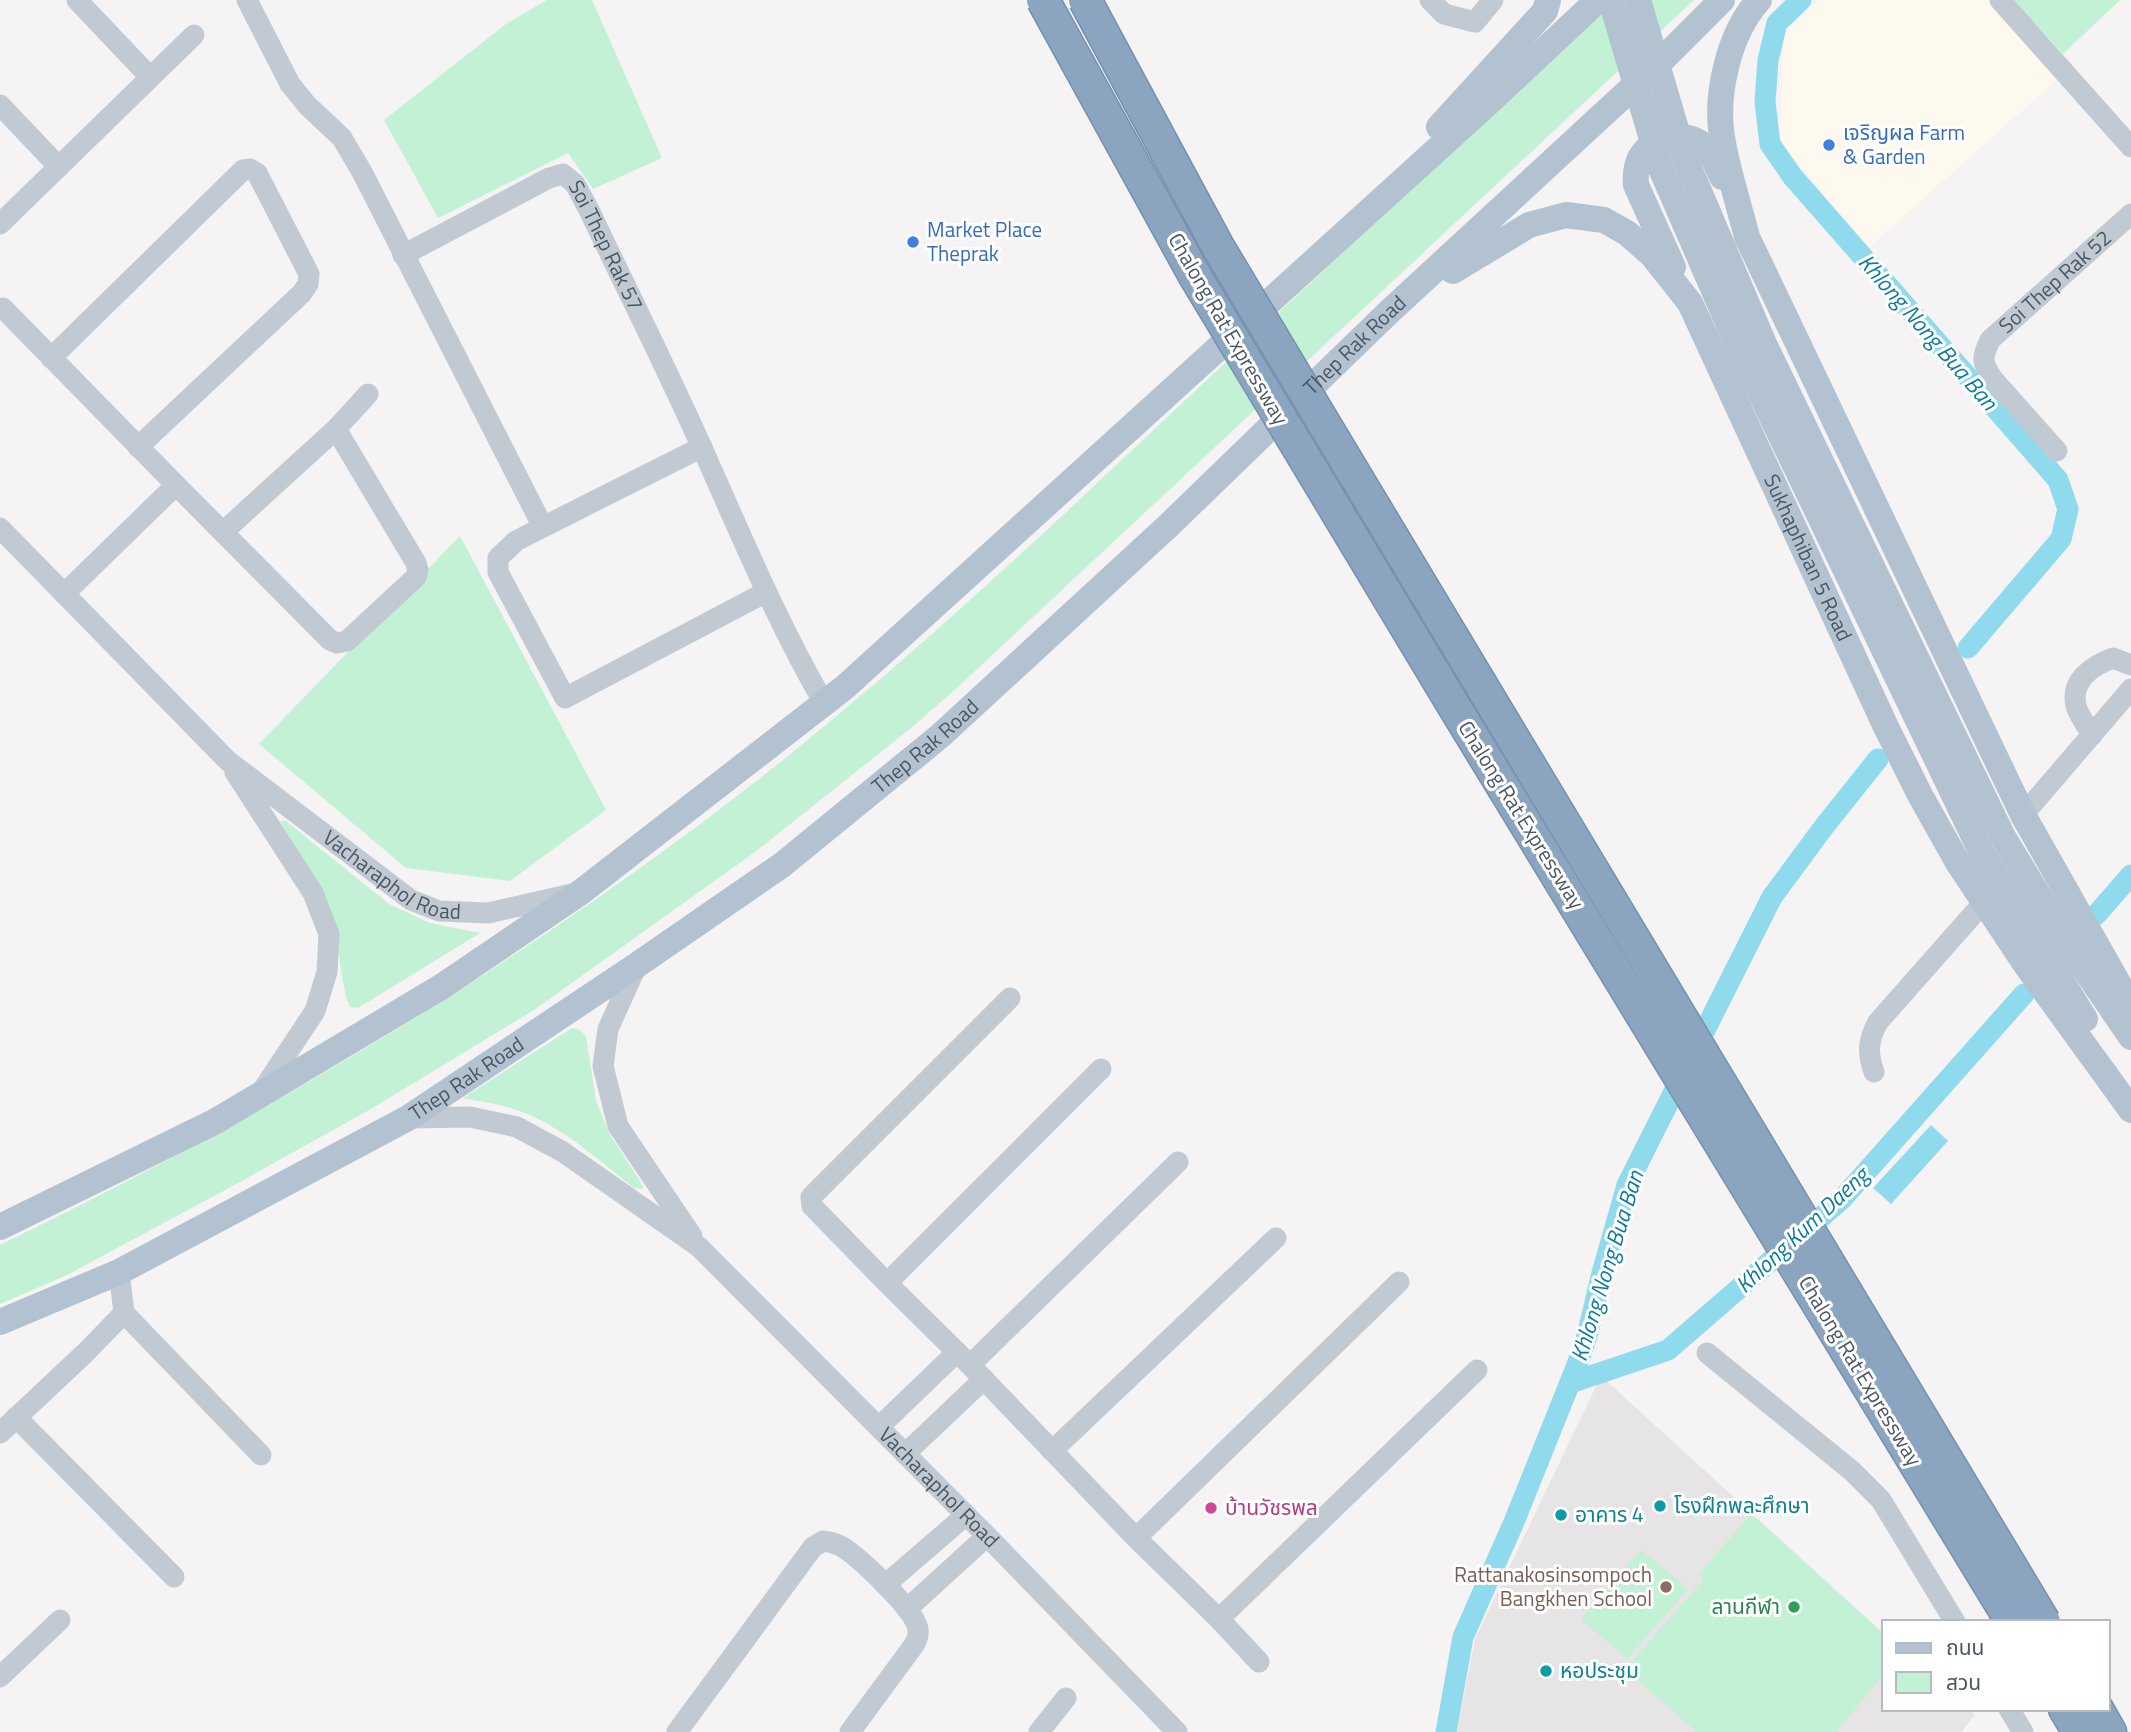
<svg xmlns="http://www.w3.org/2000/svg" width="2131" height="1732" viewBox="0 0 2131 1732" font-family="'Titillium Web','Noto Sans Thai',sans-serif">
<rect width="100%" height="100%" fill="#f5f3f3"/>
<path fill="#fdf9ef" d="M 1819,0 L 1988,0 L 2058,79 L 1869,247 L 1780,141 L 1784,33 Z"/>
<path fill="#e6e4e5" d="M 1601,1376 L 1884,1634 L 1884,1709 L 1968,1709 L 1975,1715 L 1961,1732 L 1457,1732 L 1475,1639 Z"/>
<g fill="#c3f1d5">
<path d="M 547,0 L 592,0 L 662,158 L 593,189 L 568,153 L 438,218 L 384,120 L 506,24 Z"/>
<path d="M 1613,0 L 1694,0 L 958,687 L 911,728 L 755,852 L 534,1010 L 371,1109 L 227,1189 L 67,1275 L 0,1304 L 0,1245 C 241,1128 473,993 688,833 C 862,705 1020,556 1177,408 C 1322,272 1467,136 1613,0 Z"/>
<path d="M 2013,0 L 2120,0 L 2063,54 Z"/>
<path d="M 460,536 L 606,810 L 510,881 L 406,868 L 259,744 Z"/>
<path d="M 280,821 L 286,821 L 389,904 L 430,923 L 480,933 L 358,1008 L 350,1007 L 346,997 L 341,971 L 334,918 L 311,874 Z"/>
<path d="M 572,1028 L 580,1030 L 586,1036 L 596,1101 L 610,1135 L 640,1181 L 643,1187 L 642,1189 L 634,1188 C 601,1162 566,1130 527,1114 C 506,1105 485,1102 463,1098 Z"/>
<path d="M 1751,1514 L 1884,1634 L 1884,1674 L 1836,1732 L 1697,1732 L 1625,1669 L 1704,1579 L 1699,1574 Z"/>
<path d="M 1641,1550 L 1688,1589 L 1627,1659 L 1581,1619 Z"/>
</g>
<path fill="#90daee" d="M 1931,1125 L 1948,1141 L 1891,1204 L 1873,1188 Z"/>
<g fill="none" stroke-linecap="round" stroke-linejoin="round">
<g stroke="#90daee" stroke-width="21">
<path d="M 1801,0 L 1777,23 L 1768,60 L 1765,102 L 1770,144 L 1792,176 L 2058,480 L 2068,509 L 2061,539 L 1968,648"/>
<path d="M 2097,914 L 2131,875"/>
<path d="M 1570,1383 L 1668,1350 L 1842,1199 L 2024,994"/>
<path d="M 1446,1732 L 1463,1637 L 1514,1522 L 1577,1365 L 1587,1336 L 1602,1273 L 1627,1185 L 1772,897 L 1823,828 L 1878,759"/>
</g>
<defs>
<g id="highway">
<path d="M 2065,1709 L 2079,1732"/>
<path d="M 2097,1709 L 2110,1732"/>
</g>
</defs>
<use href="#highway" stroke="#7690ad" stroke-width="35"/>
<g stroke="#c1cad2" stroke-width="21">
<path d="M 77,0 L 150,77"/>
<path d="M 247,0 L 290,84 L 307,105 L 342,138 L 362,172 L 543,527 L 702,447"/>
<path d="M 1430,0 L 1444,14 L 1475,22 L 1493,0"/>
<path d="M 2000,0 L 2131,147"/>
<path d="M 0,105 L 59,167"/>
<path d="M 0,224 L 194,35"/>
<path id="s1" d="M 403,255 L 549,178 L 563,174 L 575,184 L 589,210 C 627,290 667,369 703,450 C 741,535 777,622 824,703"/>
<path d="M 3,308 L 176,485 L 330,640 L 337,643 L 347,641 L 416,577 L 418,570 L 416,563 L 336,429"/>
<path d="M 51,358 L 243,170 L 250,169 L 257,173 L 309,274 L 308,284 L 302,293 L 138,447"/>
<path id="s2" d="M 2057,451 L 1992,378 C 1981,361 1982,358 1990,340 L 2131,214"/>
<path d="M 543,527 L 516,541 L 498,558 L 498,572 L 565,698 L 766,592"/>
<path id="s3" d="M 0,528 L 228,761 L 411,900 L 439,911 L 488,913 L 572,894"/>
<path d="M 223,532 L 336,429 L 368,394"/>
<path d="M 64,594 L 176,485"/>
<path d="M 2092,735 C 2087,726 2079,716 2076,706 C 2070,680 2092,666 2113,658 L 2131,665"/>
<path d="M 235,772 L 313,893 L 329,934 L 327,972 L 315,1011 L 262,1091"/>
<path d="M 2023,815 L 2131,689"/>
<path d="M 637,965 L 608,1029 L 603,1066 L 618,1126 L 692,1236"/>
<path d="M 1010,998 L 811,1197 L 812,1206 L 887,1283 L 970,1365 L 1136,1538 L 1219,1619 L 1259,1662"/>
<path d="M 1874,1072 C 1867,1053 1868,1040 1878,1022 L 1984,902"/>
<path id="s4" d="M 408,1118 L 470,1117 L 517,1127 L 563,1152 L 699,1247 L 987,1536 L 1177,1732"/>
<path d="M 887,1283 L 1101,1069"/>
<path d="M 124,1313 L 261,1455"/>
<path d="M 1707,1353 L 1852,1471 L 1881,1500 L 1955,1622"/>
<path d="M 970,1365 L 1178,1162"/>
<path d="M 16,1417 L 174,1577"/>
<path d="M 879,1427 L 957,1352"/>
<path d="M 0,1433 L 85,1353 L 124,1313 L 119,1272"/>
<path d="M 1052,1451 L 1276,1238"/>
<path d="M 905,1454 L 984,1379"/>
<path d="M 1136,1538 L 1399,1282"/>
<path d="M 885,1585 L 966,1515"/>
<path d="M 907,1609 L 987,1536"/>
<path d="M 1219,1619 L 1477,1370"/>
<path d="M 0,1677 L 60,1620"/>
<path d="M 2009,1709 L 2023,1732"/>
<path d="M 677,1732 L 813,1547 L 823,1541 C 831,1542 838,1544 844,1548 C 862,1560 915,1610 918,1629 C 919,1635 917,1640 914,1645 L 850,1732"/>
<path d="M 1039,1732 L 1066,1698"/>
</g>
<g stroke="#b3c2d1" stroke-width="26">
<path d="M 1759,0 C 1729,33 1715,94 1722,137 C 1727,169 1739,205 1747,237 L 2023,815 L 2131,1006"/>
<path d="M 1439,127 L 1545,11 L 1548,0"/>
<path d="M 1673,267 L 1636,185 C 1635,176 1636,167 1640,158 C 1653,135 1687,129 1706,148 C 1714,156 1717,167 1722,177"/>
<path id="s5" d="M 1453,271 L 1529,225 L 1566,215 L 1604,220 L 1627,233 L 1652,255 L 1690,303 L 1886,727 L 1920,795 L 1957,861 L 2026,965 L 2131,1110"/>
<path d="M 2071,949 L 2131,1037"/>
<path d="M 2048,959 L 2085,1019"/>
<path d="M 0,1227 L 216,1121 L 441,987 L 581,892 L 845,687 L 1486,105 L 1598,0"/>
<path id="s6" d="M 0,1322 L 119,1272 L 408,1118 L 637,965 L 782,865 L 940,736 L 1168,526 L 1389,312 L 1661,61 L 1722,0"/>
</g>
<use href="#highway" stroke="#8ba5c1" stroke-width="32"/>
<defs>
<g id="highway-bridge">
<path d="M 1043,0 L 1195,276 L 1452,703 L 2012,1622"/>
<path d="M 1085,0 L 1218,247 L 2044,1622"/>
</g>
</defs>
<use href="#highway-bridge" stroke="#7690ad" stroke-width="35" stroke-linecap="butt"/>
<g stroke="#b3c2d1" stroke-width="26">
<path d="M 1611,0 L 1660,166 L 1742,355 L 1981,851 L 2048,959"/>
<path d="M 1638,0 L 1684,156 L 1765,346 L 2003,837 L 2071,949"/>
</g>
<use href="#highway-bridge" stroke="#8ba5c1" stroke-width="32"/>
</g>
<g fill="#3f7fe0" stroke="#fff" stroke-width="2.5">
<circle cx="1829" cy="145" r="7"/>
<circle cx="913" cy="242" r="7"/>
</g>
<g fill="#0f9aa8" stroke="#fff" stroke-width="2.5">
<circle cx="1660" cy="1506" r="7"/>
<circle cx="1561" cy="1515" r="7"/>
<circle cx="1546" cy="1671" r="7"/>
</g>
<circle fill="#d1479c" stroke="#fff" stroke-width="2.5" cx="1211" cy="1508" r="7"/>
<circle fill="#8d6e63" stroke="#fff" stroke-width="2.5" cx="1666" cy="1587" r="7"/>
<circle fill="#2e9e5b" stroke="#fff" stroke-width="2.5" cx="1794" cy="1607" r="7"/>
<g text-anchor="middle" stroke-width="6" stroke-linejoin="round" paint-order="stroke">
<g font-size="21" fill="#366cbe" stroke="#fff" text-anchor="start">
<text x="1843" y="140">เจริญผล Farm<tspan x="1843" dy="24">&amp; Garden</tspan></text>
<text x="927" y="237">Market Place<tspan x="927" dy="24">Theprak</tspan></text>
</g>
<g font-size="21" fill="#4a5661" stroke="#fff">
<text dy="7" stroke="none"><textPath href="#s1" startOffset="264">Soi Thep Rak 57</textPath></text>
<text dy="7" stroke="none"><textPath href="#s2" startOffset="226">Soi Thep Rak 52</textPath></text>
<text transform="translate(1228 329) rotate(60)" y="7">Chalong Rat Expressway</text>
<text dy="7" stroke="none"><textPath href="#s6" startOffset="1682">Thep Rak Road</textPath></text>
<text dy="7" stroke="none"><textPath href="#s5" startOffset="567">Sukhaphiban 5 Road</textPath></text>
<text dy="7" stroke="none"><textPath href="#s6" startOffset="1094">Thep Rak Road</textPath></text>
<text transform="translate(1521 815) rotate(58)" y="7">Chalong Rat Expressway</text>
<text dy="7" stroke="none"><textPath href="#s3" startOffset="528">Vacharaphol Road</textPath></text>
<text dy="7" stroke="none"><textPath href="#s6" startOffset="527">Thep Rak Road</textPath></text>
<text transform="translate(1860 1371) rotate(59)" y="7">Chalong Rat Expressway</text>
<text dy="7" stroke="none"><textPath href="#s4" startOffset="668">Vacharaphol Road</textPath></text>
</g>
<g font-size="21" fill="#0d838f" stroke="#fff" text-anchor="start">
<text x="1674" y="1513">โรงฝึกพละศึกษา</text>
<text x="1575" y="1522">อาคาร 4</text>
<text x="1560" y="1678">หอประชุม</text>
</g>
<g font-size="21" fill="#b23c85" stroke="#fff" text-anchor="start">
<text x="1225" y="1515">บ้านวัชรพล</text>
</g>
<g font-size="21" fill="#785e54" stroke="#fff" text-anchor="end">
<text x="1652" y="1582">Rattanakosinsompoch<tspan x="1652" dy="24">Bangkhen School</tspan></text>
</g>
<g font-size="21" fill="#27864d" stroke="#fff" text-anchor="end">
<text x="1780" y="1614">ลานกีฬา</text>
</g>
<g font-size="23" font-style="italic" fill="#0c7c9b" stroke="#fff">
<text transform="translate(1928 332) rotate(49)" y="8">Khlong Nong Bua Ban</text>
<text transform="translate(1802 1230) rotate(-43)" y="8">Khlong Kum Daeng</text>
<text transform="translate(1607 1266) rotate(-73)" y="8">Khlong Nong Bua Ban</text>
</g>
</g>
<rect x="1882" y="1620" width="228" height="91" fill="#ffffff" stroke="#b7bbc0" stroke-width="2"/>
<rect x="1896" y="1643" width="35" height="10" fill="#b3c2d1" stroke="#b7bbc0" stroke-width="2"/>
<text x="1946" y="1655" font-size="21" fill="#4a5661">ถนน</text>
<rect x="1896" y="1672" width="35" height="21" fill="#c3f1d5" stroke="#b7bbc0" stroke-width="2"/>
<text x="1946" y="1690" font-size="21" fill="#4a5661">สวน</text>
</svg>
